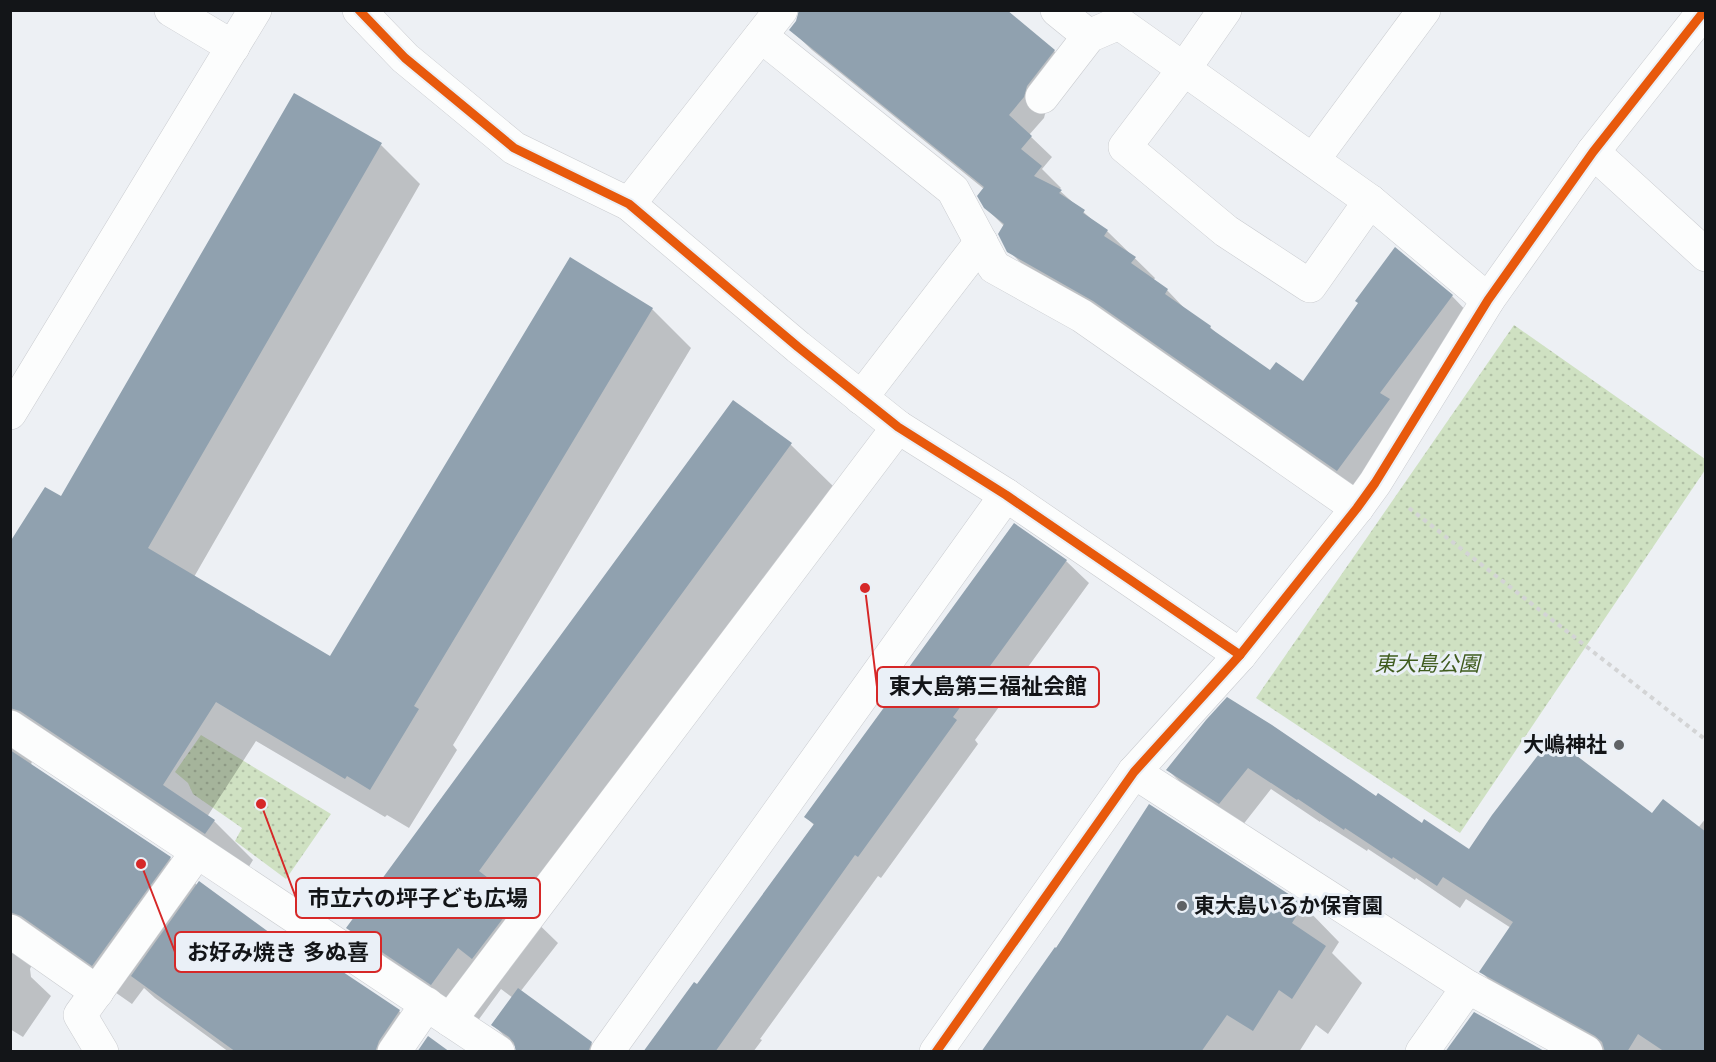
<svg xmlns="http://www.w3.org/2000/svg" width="1716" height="1062" viewBox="0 0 1716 1062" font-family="'Libre Baskerville','Noto Sans JP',serif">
<defs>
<pattern id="park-dots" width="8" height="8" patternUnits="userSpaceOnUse" patternTransform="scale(1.5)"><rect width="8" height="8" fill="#cfe1c2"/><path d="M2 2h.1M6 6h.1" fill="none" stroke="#b1c0a6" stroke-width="1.8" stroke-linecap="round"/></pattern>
</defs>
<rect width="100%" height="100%" fill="#edf0f4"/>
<g fill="url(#park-dots)">
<path d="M 1514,325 L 1705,459 L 1705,470 L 1460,833 L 1256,698 Z"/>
<path d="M 201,735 L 331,814 L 286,879 L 235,841 L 242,828 L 193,794 L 188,783 L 175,772 Z"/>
</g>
<g fill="#0003">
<path d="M 791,30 L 1054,51 L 1074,71 L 1047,106 L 1044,118 L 1029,135 L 1052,157 L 1042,169 L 1061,188 L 1059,190 L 1098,225 L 1107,231 L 1155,278 L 1153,281 L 1167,290 L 1187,311 L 1210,327 L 1220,337 L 1270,372 L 1303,383 L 1452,296 L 1472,317 L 1358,490 L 1030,272 L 1009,251 L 1004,226 L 985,207 L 984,189 L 812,50 Z"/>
<path d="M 381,145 L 420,184 L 194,577 L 331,658 L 652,309 L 691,348 L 453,745 L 457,750 L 409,828 L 387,815 L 385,817 L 256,741 L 207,817 L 214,821 L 253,860 L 245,873 L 33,757 L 31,765 L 170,858 L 198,886 L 296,954 L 399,1011 L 422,1033 L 409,1052 L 229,1052 L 155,998 L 144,988 L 132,1004 L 62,955 L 34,960 L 30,969 L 31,977 L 51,996 L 23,1037 L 10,1029 L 10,545 L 62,498 Z"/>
<path d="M 734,402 L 791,445 L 833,486 L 523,909 L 558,943 L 520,992 L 591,1043 L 599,1052 L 518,1052 L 516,1047 L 493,1025 L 513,998 L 501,989 L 474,1026 L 390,970 L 348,928 Z"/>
<path d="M 1066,561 L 1089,583 L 975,740 L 978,744 L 881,878 L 878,876 L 760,1039 L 762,1040 L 753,1052 L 645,1052 L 697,986 L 814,825 L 806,817 Z"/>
<path d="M 1207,721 L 1377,798 L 1469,851 L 1652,815 L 1698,828 L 1706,818 L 1706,1052 L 1606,1052 L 1504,994 L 1481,972 L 1511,928 L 1466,899 L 1460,908 L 1416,878 L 1415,880 L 1368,849 L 1367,851 L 1320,821 L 1320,822 L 1271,789 L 1242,826 L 1191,793 L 1168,770 Z"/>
<path d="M 1303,905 L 1339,942 L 1332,953 L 1362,983 L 1328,1034 L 1316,1025 L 1299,1052 L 1267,1052 L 1264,1050 L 1263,1052 L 983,1052 L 1077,918 Z"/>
</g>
<g fill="#90a1af">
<path d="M 799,10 L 1007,10 L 1055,50 L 1027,86 L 1024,97 L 1009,115 L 1032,136 L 1021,149 L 1042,166 L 1034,176 L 1062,190 L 1059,193 L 1085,210 L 1083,213 L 1108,230 L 1104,236 L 1136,257 L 1131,263 L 1168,289 L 1165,294 L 1211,326 L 1210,328 L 1270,370 L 1276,362 L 1303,381 L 1358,303 L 1355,301 L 1395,247 L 1453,295 L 1380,393 L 1390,399 L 1337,471 L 1093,301 L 1007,252 L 998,234 L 1004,224 L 984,208 L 977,196 L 984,187 L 789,30 L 796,21 Z"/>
<path d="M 294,93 L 382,143 L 148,548 L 330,656 L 570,257 L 653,308 L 414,706 L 419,709 L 370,790 L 347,776 L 345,779 L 216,702 L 163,785 L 215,820 L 205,834 L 20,711 L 10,708 L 10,542 L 45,487 L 61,496 Z"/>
<path d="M 733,400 L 792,443 L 479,871 L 517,900 L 472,959 L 458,948 L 431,985 L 346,928 Z"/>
<path d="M 1014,523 L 1067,560 L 953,717 L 957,720 L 858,857 L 855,855 L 715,1052 L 643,1052 L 694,982 L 697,984 L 814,824 L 804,817 L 907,676 L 904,674 Z"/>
<path d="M 1227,697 L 1272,725 L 1376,796 L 1378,793 L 1422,823 L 1424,819 L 1469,849 L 1492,815 L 1552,737 L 1652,813 L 1663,799 L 1706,832 L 1706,1052 L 1665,1052 L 1638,1034 L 1627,1052 L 1605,1052 L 1602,1042 L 1595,1036 L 1479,972 L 1513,922 L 1443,877 L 1437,886 L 1393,857 L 1392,859 L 1345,828 L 1344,830 L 1298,799 L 1297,800 L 1248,768 L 1219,804 L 1166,770 L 1206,720 Z"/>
<path d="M 10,750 L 171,857 L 92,966 L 21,916 L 10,912 Z"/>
<path d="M 1149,804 L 1304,904 L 1292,923 L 1326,946 L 1292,999 L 1279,990 L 1253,1031 L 1227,1015 L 1201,1052 L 981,1052 L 1055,947 L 1056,948 Z"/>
<path d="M 199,881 L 296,952 L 301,944 L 400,1010 L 379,1041 L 375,1052 L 236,1052 L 131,976 Z"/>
<path d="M 518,988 L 592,1042 L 588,1052 L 516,1052 L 514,1043 L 509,1037 L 491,1025 Z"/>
<path d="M 1474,1012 L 1546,1052 L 1445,1052 Z"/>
<path d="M 428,1036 L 450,1052 L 417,1052 Z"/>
</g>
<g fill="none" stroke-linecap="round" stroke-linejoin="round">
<defs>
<g id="minor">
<path d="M 171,10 L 233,47"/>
<path d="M 359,10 L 405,58 L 514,148 L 629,204 L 798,347 L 898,427 L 1006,495 L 1240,655"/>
<path d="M 1057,10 L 1089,36"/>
<path d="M 1225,10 L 1184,69 L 1125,147 L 1226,231 L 1310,286 L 1370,201"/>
<path d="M 761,36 L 953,190 L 994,267 L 1082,316 L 1357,508"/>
<path d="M 1042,97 L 1089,36 L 1119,23 L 1370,201 L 1488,300"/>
<path d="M 1593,152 L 1706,255"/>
<path d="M 1313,160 L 1424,10"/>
<path d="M 629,204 L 781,10"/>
<path d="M 861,398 L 981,242"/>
<path d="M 10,413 L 255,10"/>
<path d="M 10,727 L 498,1052"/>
<path d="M 1134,772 L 1468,987 L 1586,1052"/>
<path d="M 10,931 L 97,992"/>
<path d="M 450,1020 L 898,427"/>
<path d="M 102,1052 L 80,1015 L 197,852"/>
<path d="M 394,1052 L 427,1004"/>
<path d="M 607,1052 L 1006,495"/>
<path d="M 936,1052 L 1134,772 L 1240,655 L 1357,508 L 1375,483 L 1488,300 L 1593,152 L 1705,10"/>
<path d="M 1422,1052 L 1468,987"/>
</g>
</defs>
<use href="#minor" stroke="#caccd0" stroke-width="34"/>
<path stroke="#d3d4d5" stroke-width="4" stroke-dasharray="4.5 4.5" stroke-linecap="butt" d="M 1409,508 L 1706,740"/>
<use href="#minor" stroke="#fcfdfd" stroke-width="33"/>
<defs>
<g id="cycleway">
<path d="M 359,10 L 405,58 L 514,148 L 629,204 L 798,347 L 898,427 L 1006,495 L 1240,655"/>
<path d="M 936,1052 L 1134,772 L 1240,655 L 1357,508 L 1375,483 L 1488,300 L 1593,152 L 1705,10"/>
</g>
</defs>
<use href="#cycleway" stroke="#eaf0f7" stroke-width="13"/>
<use href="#cycleway" stroke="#e8590c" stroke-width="9"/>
</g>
<g fill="#5f6265" stroke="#eaf0f7" stroke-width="2">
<circle cx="1619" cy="745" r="6"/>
<circle cx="1182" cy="906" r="6"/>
</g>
<g text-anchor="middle" stroke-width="6" stroke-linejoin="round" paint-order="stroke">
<g font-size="21" font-style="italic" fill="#405c1f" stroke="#eaf0f7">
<text x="1427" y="671">東大島公園</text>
</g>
<g font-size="21" font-weight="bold" fill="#131518" stroke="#eaf0f7" text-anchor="end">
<text x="1607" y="752">大嶋神社</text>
<text x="1194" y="913" text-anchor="start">東大島いるか保育園</text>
</g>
</g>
<path fill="none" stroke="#d62828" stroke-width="2" d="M865 588L877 687M261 804L296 898M141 864L175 952"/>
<g fill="#d62828" stroke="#eaf0f7" stroke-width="2">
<circle cx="865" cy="588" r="6"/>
<circle cx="261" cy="804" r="6"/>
<circle cx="141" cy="864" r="6"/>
</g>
<g fill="#eaf0f7" stroke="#d62828" stroke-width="2">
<rect x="877" y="667" width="222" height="40" rx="6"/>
<rect x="296" y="878" width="244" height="40" rx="6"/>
<rect x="175" y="932" width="206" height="40" rx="6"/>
</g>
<g font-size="22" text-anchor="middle" font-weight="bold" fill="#131518">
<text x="988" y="694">東大島第三福祉会館</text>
<text x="418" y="906">市立六の坪子ども広場</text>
<text x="278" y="960">お好み焼き 多ぬ喜</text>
</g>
<rect width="1716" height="1062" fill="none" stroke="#131518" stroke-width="24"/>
</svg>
